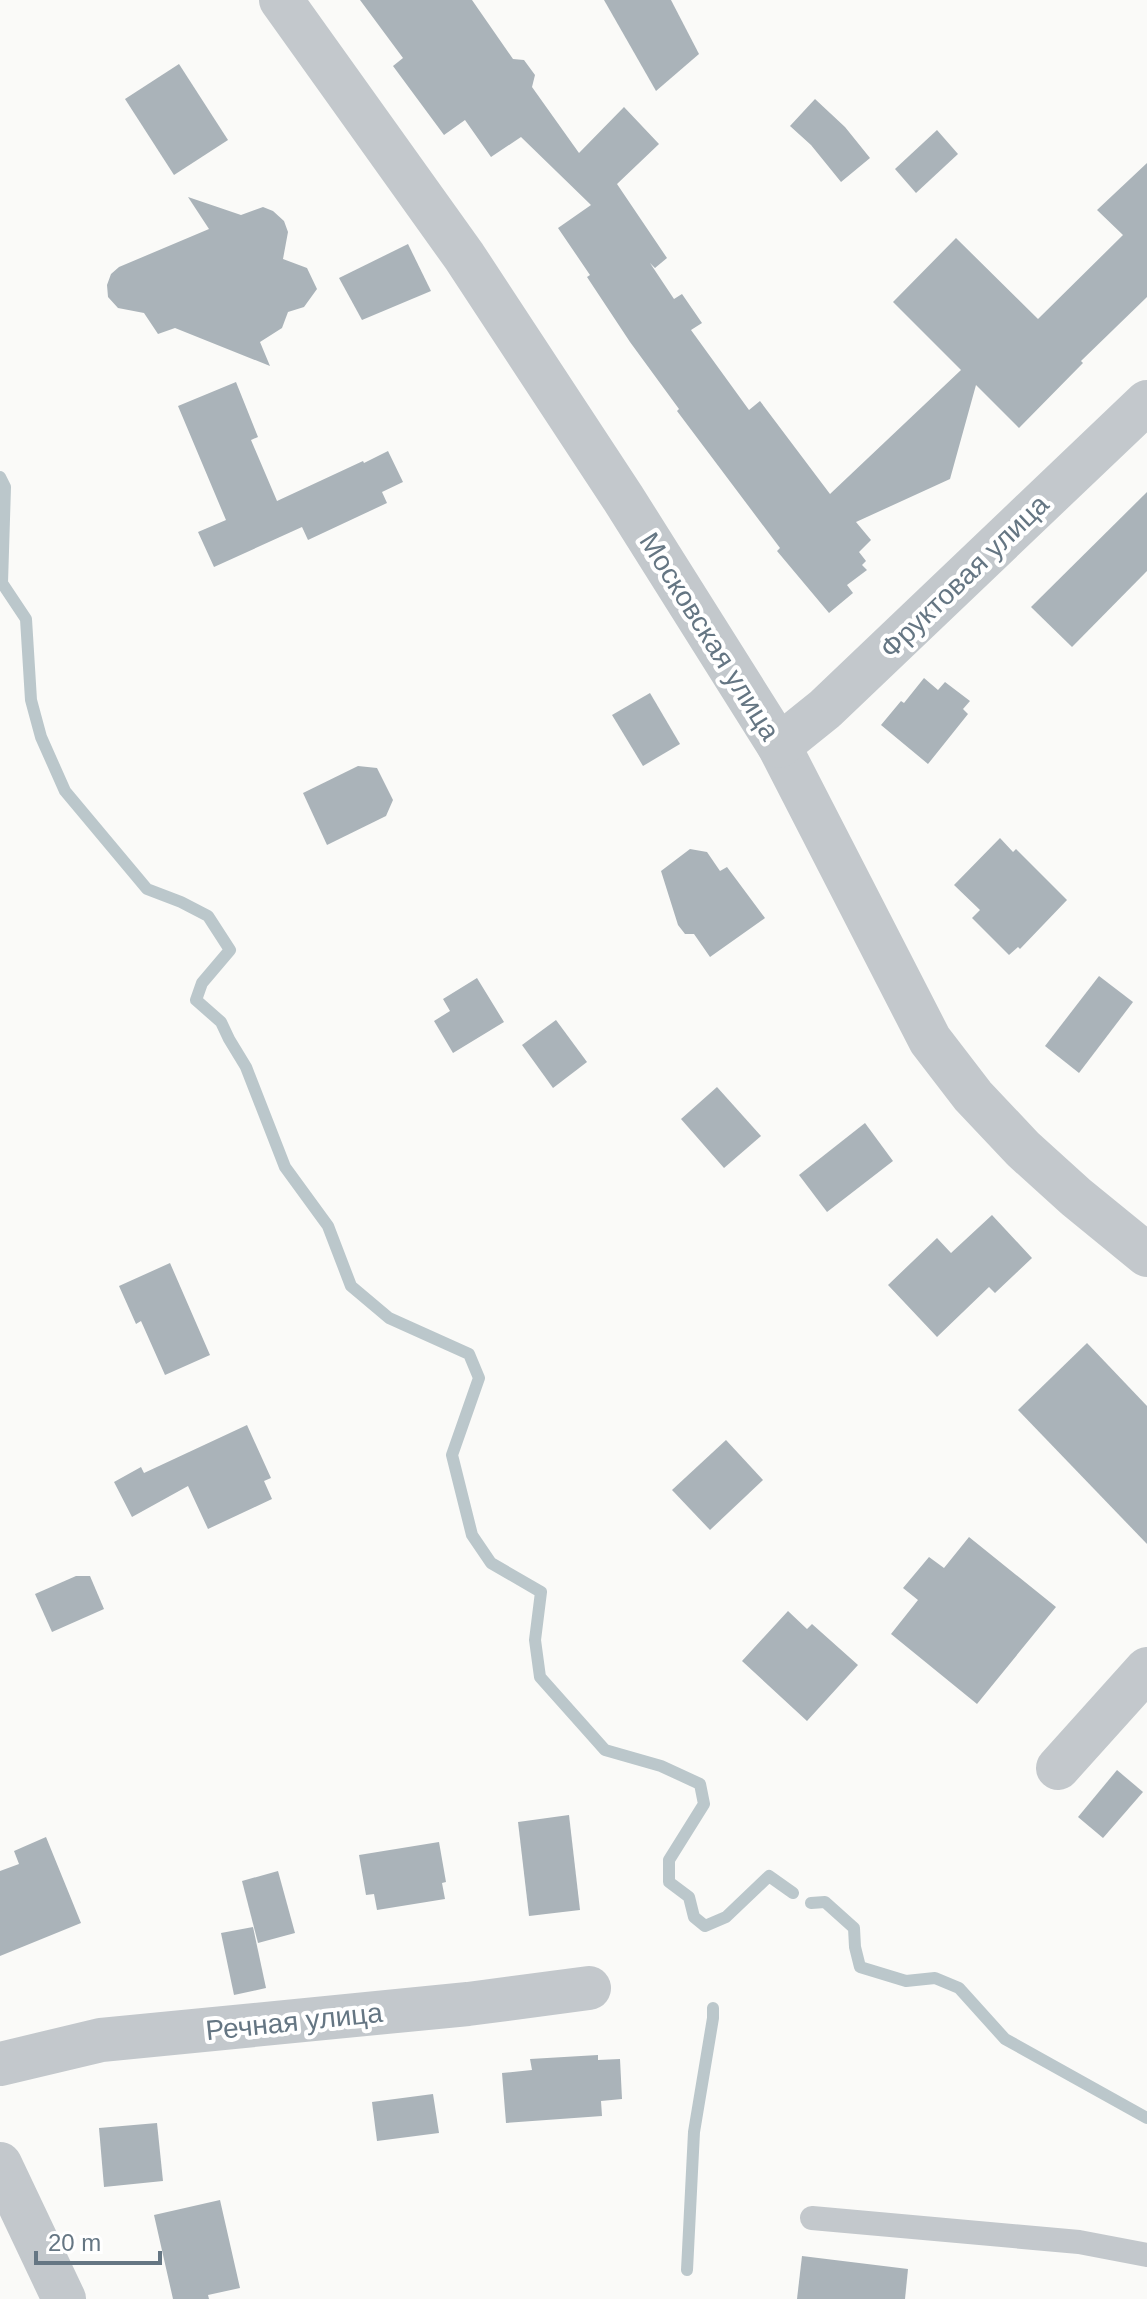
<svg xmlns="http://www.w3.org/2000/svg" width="1147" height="2299" viewBox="0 0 1147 2299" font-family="Arial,sans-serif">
<rect width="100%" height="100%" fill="#fafaf8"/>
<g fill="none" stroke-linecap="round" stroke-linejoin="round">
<g stroke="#bbc7cb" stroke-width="12">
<path d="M 0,477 L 5,487 L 2,583 L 26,619 L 31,700 L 41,737 L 65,791 L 147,889 L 181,902 L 208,916 L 230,950 L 202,983 L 196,1000 L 221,1022 L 229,1039 L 246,1067 L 285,1167 L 328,1226 L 351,1286 L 389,1318 L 469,1354 L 479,1378 L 452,1455 L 472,1535 L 491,1563 L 541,1592 L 535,1640 L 540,1677 L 605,1750 L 661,1766 L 700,1784 L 704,1804 L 669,1860 L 669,1882 L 689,1897 L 694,1917 L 705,1926 L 726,1917 L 769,1876 L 793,1893"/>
<path d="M 811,1903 L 825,1902 L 854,1928 L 855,1947 L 860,1967 L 906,1981 L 935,1978 L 959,1988 L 1005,2039 L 1147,2118"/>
<path d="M 687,2270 L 694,2132 L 713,2018 L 713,2008"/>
</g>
</g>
<g fill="#aab3b9">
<path d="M 360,0 L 472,0 L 513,59 L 524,60 L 535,75 L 532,87 L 579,153 L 624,107 L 659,144 L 617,184 L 667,258 L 655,268 L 650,263 L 674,299 L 682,294 L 702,323 L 691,330 L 749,410 L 760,401 L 830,494 L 961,370 L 893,302 L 956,238 L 1038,319 L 1123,235 L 1097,210 L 1147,163 L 1147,297 L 1081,361 L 1083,363 L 1019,428 L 976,385 L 950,479 L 856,522 L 871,540 L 859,552 L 866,561 L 862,565 L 867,570 L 847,585 L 853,593 L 829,613 L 777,551 L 780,548 L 677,411 L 679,409 L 630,342 L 587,277 L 590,275 L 558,228 L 591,205 L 521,137 L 491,157 L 465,120 L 444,135 L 393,66 L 403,58 Z"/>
<path d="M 604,0 L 671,0 L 699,54 L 656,91 Z"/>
<path d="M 179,64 L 228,140 L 174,175 L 125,99 Z"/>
<path d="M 815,99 L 845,127 L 870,158 L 841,182 L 811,145 L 790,126 Z"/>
<path d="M 937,130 L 958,154 L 916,193 L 895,169 Z"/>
<path d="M 188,197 L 241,215 L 263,207 L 273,211 L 284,221 L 288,232 L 283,259 L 307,268 L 317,289 L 304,307 L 288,312 L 282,328 L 260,342 L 270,366 L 175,328 L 158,334 L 144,313 L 118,308 L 108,297 L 107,285 L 111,274 L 119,267 L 209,229 Z"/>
<path d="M 408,244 L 431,291 L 362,320 L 339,278 Z"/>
<path d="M 236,382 L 258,437 L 251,440 L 277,501 L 363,461 L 364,463 L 388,451 L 403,482 L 382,492 L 387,503 L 308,540 L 302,527 L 214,567 L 198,532 L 226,520 L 178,406 Z"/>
<path d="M 1147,492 L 1147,571 L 1072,647 L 1031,607 Z"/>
<path d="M 924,678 L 938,690 L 945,682 L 970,701 L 963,709 L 968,714 L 928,764 L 881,725 L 901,701 L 904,703 Z"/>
<path d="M 650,693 L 680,744 L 643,766 L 612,715 Z"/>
<path d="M 358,766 L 377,768 L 393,800 L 386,816 L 327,845 L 303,793 Z"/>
<path d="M 1000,838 L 1013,852 L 1016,849 L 1067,900 L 1020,949 L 1018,947 L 1009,955 L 972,918 L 980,910 L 954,885 Z"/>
<path d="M 690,849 L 707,852 L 720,871 L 727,867 L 765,918 L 710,957 L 694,934 L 685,934 L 678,925 L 661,871 Z"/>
<path d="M 1099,976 L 1133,1002 L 1079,1073 L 1045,1046 Z"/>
<path d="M 477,978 L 504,1022 L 453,1053 L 434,1021 L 450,1011 L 443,999 Z"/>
<path d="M 556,1020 L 587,1062 L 553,1088 L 522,1045 Z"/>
<path d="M 717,1087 L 761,1136 L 724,1168 L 681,1119 Z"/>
<path d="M 865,1123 L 893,1161 L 827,1212 L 799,1175 Z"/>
<path d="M 992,1215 L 1032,1258 L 995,1293 L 989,1287 L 937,1337 L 888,1285 L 937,1238 L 951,1253 Z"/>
<path d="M 170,1263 L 210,1355 L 165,1375 L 141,1321 L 136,1324 L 119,1286 Z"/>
<path d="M 1087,1343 L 1147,1406 L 1147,1544 L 1018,1410 Z"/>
<path d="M 247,1425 L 271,1478 L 264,1481 L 272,1499 L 208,1529 L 188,1486 L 132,1517 L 114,1482 L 141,1467 L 144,1473 Z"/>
<path d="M 726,1440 L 763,1480 L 710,1530 L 672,1490 Z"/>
<path d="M 969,1537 L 1056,1607 L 977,1704 L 891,1634 L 918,1600 L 903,1588 L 929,1557 L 944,1568 Z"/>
<path d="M 76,1576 L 90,1576 L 104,1609 L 52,1632 L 35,1594 Z"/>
<path d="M 788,1611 L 807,1629 L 812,1624 L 858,1665 L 807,1721 L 742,1661 Z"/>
<path d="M 1117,1770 L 1143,1792 L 1103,1838 L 1078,1817 Z"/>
<path d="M 569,1815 L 580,1910 L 529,1916 L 518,1822 Z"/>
<path d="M 46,1837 L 81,1923 L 0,1956 L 0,1871 L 19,1864 L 14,1851 Z"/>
<path d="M 439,1842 L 446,1882 L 442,1883 L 445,1899 L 377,1910 L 374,1894 L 366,1895 L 359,1855 Z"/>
<path d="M 278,1871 L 295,1933 L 258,1943 L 242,1881 Z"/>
<path d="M 253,1927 L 266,1988 L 234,1995 L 221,1933 Z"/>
<path d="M 598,2055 L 598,2060 L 620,2059 L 622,2099 L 601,2101 L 602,2116 L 506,2123 L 502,2073 L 532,2070 L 530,2059 Z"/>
<path d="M 433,2094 L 439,2133 L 377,2141 L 372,2102 Z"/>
<path d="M 157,2123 L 163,2181 L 104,2187 L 99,2128 Z"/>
<path d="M 220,2200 L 240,2288 L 208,2295 L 209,2299 L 173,2299 L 154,2215 Z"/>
<path d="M 802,2256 L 908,2269 L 905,2299 L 797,2299 Z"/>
</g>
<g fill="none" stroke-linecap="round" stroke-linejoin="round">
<path stroke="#c3c8cc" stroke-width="24" d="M 812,2218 L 1079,2242 L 1147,2255"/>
<g stroke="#c3c8cc" stroke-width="44">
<path d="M 281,0 L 464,256 L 623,498 L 779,746 L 930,1040 L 973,1096 L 1023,1149 L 1076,1197 L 1147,1255"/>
<path d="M 779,746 L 825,709 L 1147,402"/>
<path d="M 1058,1768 L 1147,1669"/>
<path d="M 0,2064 L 101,2040 L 468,2004 L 589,1988"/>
<path d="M 0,2164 L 64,2299"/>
</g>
</g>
<g text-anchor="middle" stroke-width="8" stroke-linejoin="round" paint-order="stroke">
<g font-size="28" fill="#657683" stroke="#fff">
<text transform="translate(964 576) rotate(-44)" y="10">Фруктовая улица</text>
<text transform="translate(710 636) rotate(58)" y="10">Московская улица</text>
<text transform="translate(294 2021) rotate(-6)" y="10">Речная улица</text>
</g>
</g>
<path d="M36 2251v12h124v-12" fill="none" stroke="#657683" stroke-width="4"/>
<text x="48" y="2251" font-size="24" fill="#657683" stroke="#ffffff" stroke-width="6" paint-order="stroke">20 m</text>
</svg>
